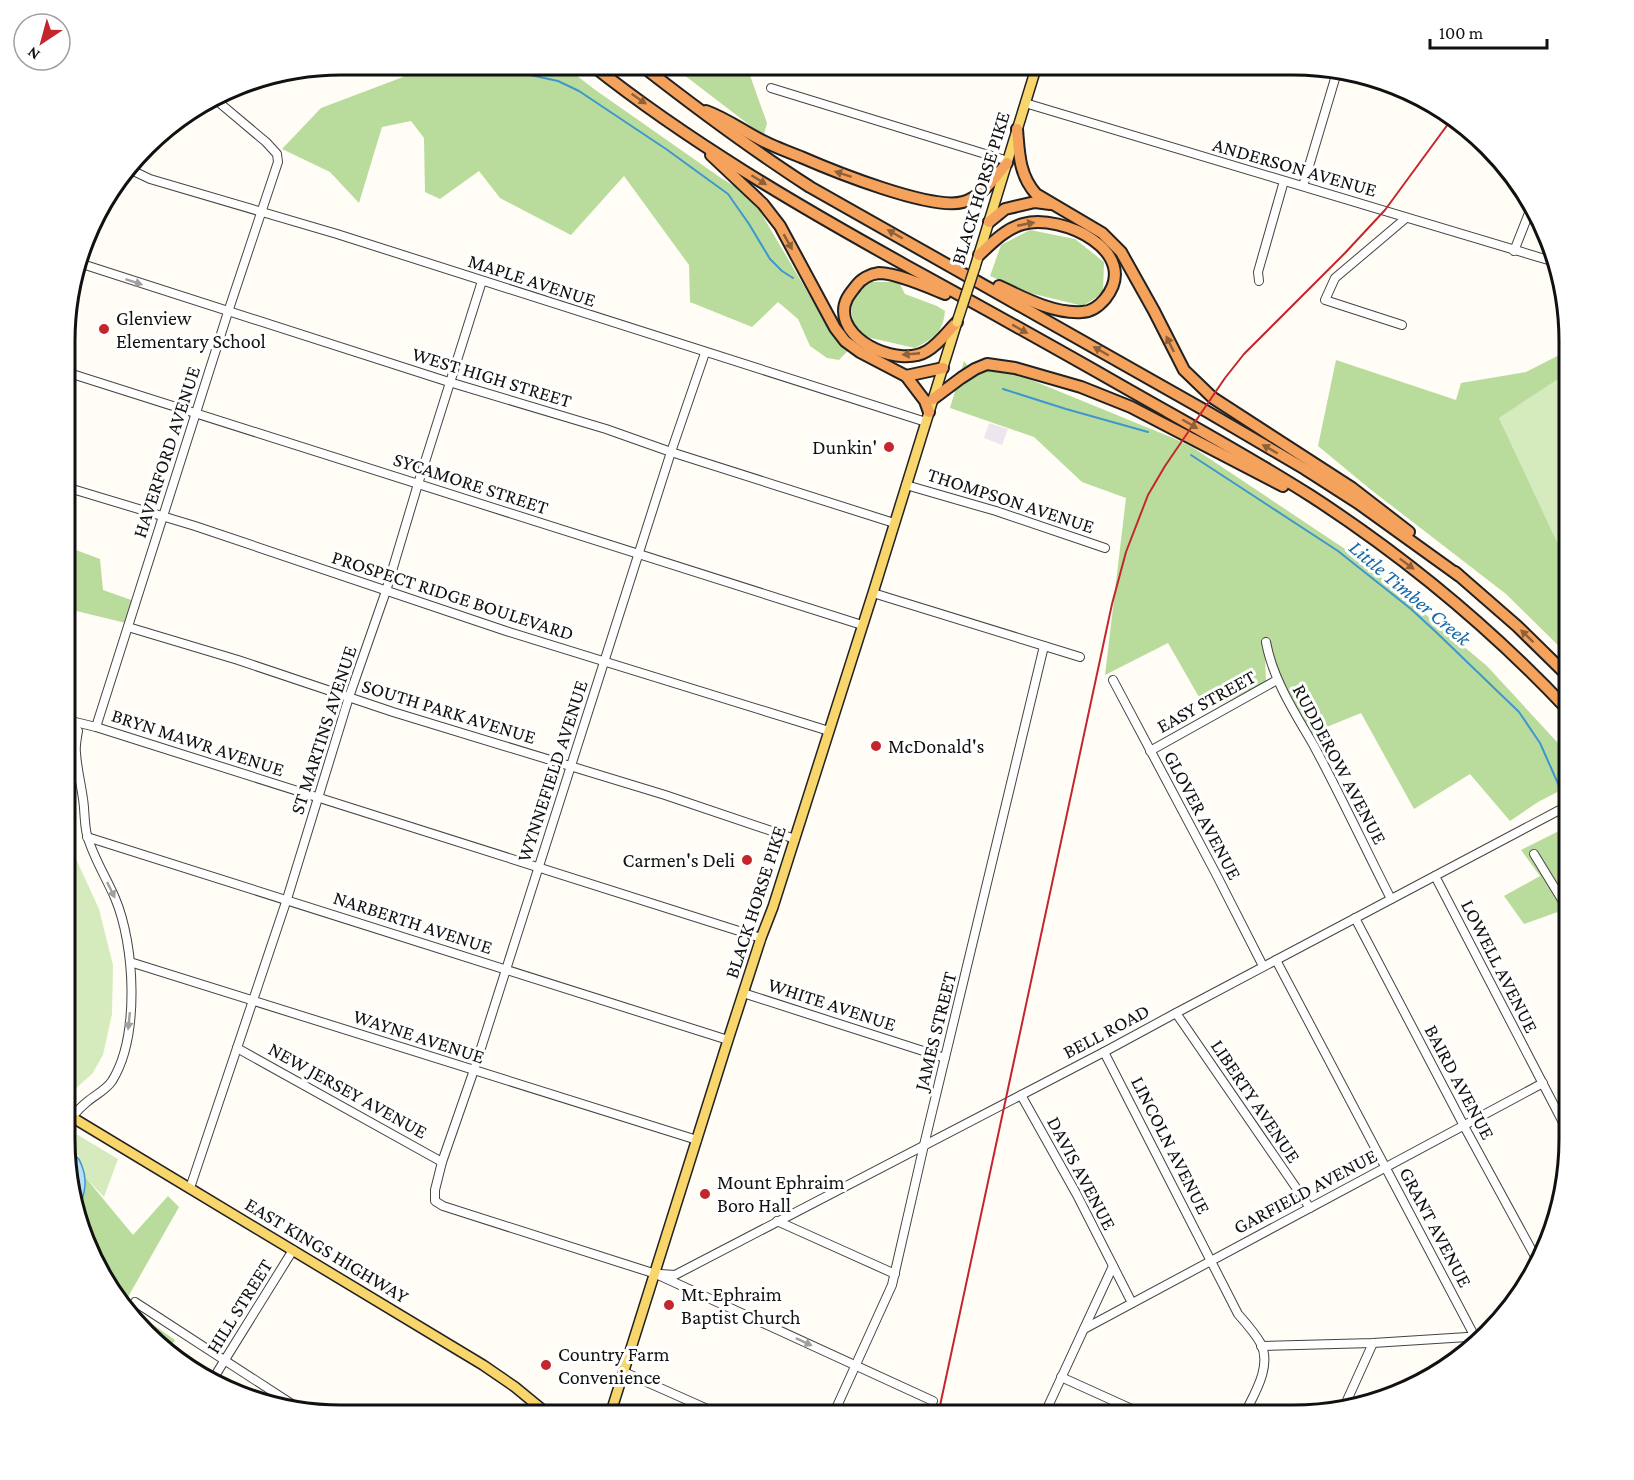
<svg xmlns="http://www.w3.org/2000/svg" width="1634" height="1480" viewBox="0 0 1634 1480" font-family="'Crimson Pro',serif">
<rect width="100%" height="100%" fill="#fffdf5"/>
<path fill="#eee6ef" d="M 989,423 L 1008,429 L 1002,445 L 984,438 Z"/>
<g fill="#d5ebbd">
<path d="M 1569,372 L 1569,558 L 1563,556 L 1499,418 Z"/>
<path d="M 67,815 L 71,848 L 99,909 L 113,965 L 112,1014 L 103,1055 L 92,1074 L 68,1095 L 65,1093 Z"/>
<path d="M 70,1134 L 78,1135 L 118,1159 L 104,1197 L 85,1177 L 78,1155 L 71,1152 L 72,1170 L 71,1181 L 65,1157 L 65,1139 Z"/>
</g>
<g fill="#b9dc9c">
<path d="M 391,65 L 563,65 L 594,89 L 721,178 L 751,196 L 818,310 L 853,321 L 850,300 L 861,282 L 899,282 L 905,294 L 937,306 L 945,311 C 943,333 934,338 915,348 L 862,336 L 839,360 L 827,358 L 810,346 L 798,319 L 778,302 L 752,327 L 690,302 L 689,265 L 624,176 L 571,235 L 500,198 L 479,171 L 440,199 L 425,192 L 424,138 L 411,121 L 382,127 L 359,203 L 330,172 L 282,149 L 321,108 L 403,77 Z"/>
<path d="M 671,65 L 735,65 L 748,70 L 767,123 L 764,134 L 752,127 Z"/>
<path d="M 1030,230 L 1075,239 L 1104,262 L 1103,293 L 1083,306 L 1030,293 L 990,276 L 1001,245 Z"/>
<path d="M 1569,350 L 1569,372 L 1499,418 L 1563,555 L 1569,558 L 1569,609 L 1563,613 L 1569,635 L 1569,656 L 1506,594 L 1370,489 L 1318,446 L 1336,360 L 1456,400 L 1461,383 L 1526,372 Z"/>
<path d="M 964,361 L 972,371 L 1002,368 L 1173,438 L 1192,447 L 1357,557 L 1487,666 L 1569,755 L 1569,786 L 1538,802 L 1510,821 L 1470,774 L 1414,809 L 1361,713 L 1312,733 L 1265,654 L 1266,682 L 1207,711 L 1168,643 L 1105,675 L 1126,498 L 1082,482 L 1034,437 L 950,408 Z"/>
<path d="M 68,547 L 100,559 L 103,590 L 137,602 L 130,624 L 68,609 Z"/>
<path d="M 1569,826 L 1569,908 L 1524,924 L 1504,896 L 1540,876 L 1521,850 Z"/>
<path d="M 85,1177 L 133,1235 L 168,1196 L 179,1207 L 124,1304 L 175,1340 L 170,1348 L 133,1322 L 85,1244 L 78,1213 L 84,1194 Z"/>
</g>
<path fill="#b9e0f7" stroke="#3f96cf" stroke-width="1.5" d="M 71,1154 C 79,1156 80,1161 83,1169 C 88,1185 83,1197 78,1213 L 71,1181 L 72,1170 Z"/>
<g fill="none" stroke-linecap="round" stroke-linejoin="round">
<g stroke="#3f96cf" stroke-width="2">
<path d="M 509,65 L 521,73 L 558,81 L 579,91 L 666,149 L 728,194 L 749,224 L 770,259 L 782,271 L 793,278"/>
<path d="M 1003,389 L 1066,409 L 1148,432"/>
<path d="M 1191,455 L 1338,551 L 1411,609 L 1436,632 L 1519,712 L 1540,743 L 1564,797"/>
</g>
<defs>
<g id="minor">
<path d="M 771,88 L 1008,161"/>
<path d="M 1025,103 L 1555,262"/>
<path d="M 158,134 L 159,133"/>
<path d="M 129,169 L 150,179 L 337,234 L 926,422"/>
<path d="M 1303,186 L 1337,72"/>
<path d="M 1514,251 L 1531,208"/>
<path d="M 79,263 L 449,382 L 606,429 L 671,452 L 894,523"/>
<path d="M 1259,281 L 1258,272 L 1284,181"/>
<path d="M 1402,325 L 1325,300 L 1335,278 L 1406,218"/>
<path d="M 705,353 L 671,452 L 474,1070 L 442,1162 L 435,1190 L 435,1201 L 443,1206 L 656,1274 L 933,1401"/>
<path d="M 69,373 L 862,625"/>
<path d="M 906,485 L 996,511 L 1105,548"/>
<path d="M 69,488 L 195,526 L 506,631 L 829,731"/>
<path d="M 873,593 L 1080,657"/>
<path d="M 128,627 L 238,660 L 393,712 L 665,795 L 795,839"/>
<path d="M 1266,642 C 1273,680 1295,713 1314,746 C 1341,796 1365,848 1391,899"/>
<path d="M 1113,680 L 1215,872 L 1263,966"/>
<path d="M 71,721 L 96,727 L 761,938"/>
<path d="M 96,727 L 228,312 L 278,162 L 277,154 L 266,142 L 216,100"/>
<path d="M 1150,751 L 1277,680"/>
<path d="M 87,837 L 728,1040"/>
<path d="M 1534,854 L 1567,908"/>
<path d="M 1435,876 L 1569,1134"/>
<path d="M 1355,918 L 1464,1126 L 1537,1260"/>
<path d="M 1276,960 L 1475,1337 L 1468,1351"/>
<path d="M 130,962 L 697,1140"/>
<path d="M 743,993 L 945,1058"/>
<path d="M 1176,1013 L 1310,1208"/>
<path d="M 237,1048 L 442,1162"/>
<path d="M 1104,1052 L 1238,1314 C 1246,1323 1255,1333 1261,1344 C 1272,1367 1254,1394 1244,1415"/>
<path d="M 1021,1095 L 1077,1195 L 1132,1303"/>
<path d="M 65,1125 C 72,1117 79,1108 87,1102 C 95,1095 106,1090 112,1081 C 140,1036 135,945 115,898 C 106,877 93,857 87,835 C 84,823 85,811 83,799 C 81,784 77,769 76,753 C 75,746 77,738 78,731 L 67,717"/>
<path d="M 190,1188 L 287,899 L 349,697 L 386,591 L 418,484 L 482,281"/>
<path d="M 777,1221 L 895,1274"/>
<path d="M 660,1274 L 675,1275 L 1104,1052 L 1176,1013 L 1569,805"/>
<path d="M 135,1302 L 295,1406"/>
<path d="M 1084,1329 L 1543,1083"/>
<path d="M 1261,1346 L 1373,1343 L 1483,1336"/>
<path d="M 624,1372 L 721,1415"/>
<path d="M 1061,1377 L 1145,1415"/>
<path d="M 213,1379 L 293,1250"/>
<path d="M 1344,1407 L 1373,1343"/>
<path d="M 952,1409 L 965,1415"/>
<path d="M 833,1415 L 892,1285 L 924,1145 L 1044,646"/>
<path d="M 1044,1415 L 1113,1266"/>
</g>
<g id="major">
<path d="M 975,267 L 1037,65"/>
<path d="M 65,1113 L 483,1365 L 515,1387 L 549,1415"/>
<path d="M 610,1415 L 728,1040 L 761,938 L 773,907 L 873,593 L 957,322"/>
</g>
<g id="highway">
<path d="M 592,65 C 689,142 797,205 905,265 C 978,305 1050,345 1122,386 C 1185,422 1250,457 1311,496 C 1405,557 1492,629 1569,711"/>
<path d="M 641,65 C 696,108 751,149 810,187 L 1206,411 L 1305,469 L 1358,503 L 1458,575"/>
<path d="M 706,111 C 726,118 743,131 763,141 C 775,147 788,152 801,157 C 833,171 932,211 963,202 C 982,197 995,177 1007,163"/>
<path d="M 1017,129 C 1019,153 1019,175 1036,194 L 1102,233 L 1121,252 L 1154,311 L 1184,370 L 1213,398 L 1352,488 L 1409,532"/>
<path d="M 711,155 L 763,204 L 780,226 L 835,328 L 845,341 L 860,352 L 906,376 L 925,401 L 929,412"/>
<path d="M 989,222 L 1005,209 L 1035,202 L 1050,204"/>
<path d="M 979,255 C 992,243 1005,229 1023,224 C 1062,213 1143,252 1105,299 C 1099,306 1092,312 1082,312 C 1054,314 1024,298 999,286"/>
<path d="M 945,294 C 928,287 897,273 879,273 C 870,274 861,279 856,286 C 850,294 844,300 844,311 C 844,344 901,367 927,351 C 939,344 948,331 957,322"/>
<path d="M 906,376 L 943,368"/>
<path d="M 933,399 L 961,378 L 975,369 L 987,364 L 1015,368 L 1081,387 L 1131,407 L 1283,486"/>
<path d="M 1455,572 L 1517,626 L 1569,677"/>
</g>
</defs>
<use href="#minor" stroke="#444" stroke-width="10"/>
<use href="#major" stroke="#222" stroke-width="12"/>
<use href="#highway" stroke="#222" stroke-width="14"/>
<use href="#minor" stroke="#fff" stroke-width="8"/>
<use href="#major" stroke="#f9d66b" stroke-width="9"/>
<use href="#highway" stroke="#f5a25d" stroke-width="10"/>
<path stroke="#c4262e" stroke-width="2" d="M 938,1415 L 1112,604 L 1126,552 L 1148,495 L 1165,466 L 1225,378 L 1244,354 L 1345,253 L 1385,210 L 1451,120"/>
<defs>
<path id="major-bridge" d="M 957,322 L 975,267"/>
</defs>
<use href="#major-bridge" stroke="#222" stroke-width="12" stroke-linecap="butt"/>
<use href="#major-bridge" stroke="#f9d66b" stroke-width="9"/>
</g>
<defs><path id="oneway-solid" d="M-6-.8H1V-3.2L6.5 0L1 3.2V.8H-6Z" transform="scale(1.5)"/></defs>
<g fill="#8e613b">
<use href="#oneway-solid" transform="translate(639 99) rotate(35)"/>
<use href="#oneway-solid" transform="translate(843 174) rotate(-162)"/>
<use href="#oneway-solid" transform="translate(759 180) rotate(32)"/>
<use href="#oneway-solid" transform="translate(1026 224) rotate(-11)"/>
<use href="#oneway-solid" transform="translate(895 234) rotate(-150)"/>
<use href="#oneway-solid" transform="translate(788 242) rotate(61)"/>
<use href="#oneway-solid" transform="translate(1020 329) rotate(29)"/>
<use href="#oneway-solid" transform="translate(1170 344) rotate(-116)"/>
<use href="#oneway-solid" transform="translate(1101 351) rotate(-150)"/>
<use href="#oneway-solid" transform="translate(911 354) rotate(175)"/>
<use href="#oneway-solid" transform="translate(1190 424) rotate(30)"/>
<use href="#oneway-solid" transform="translate(1270 449) rotate(-150)"/>
<use href="#oneway-solid" transform="translate(1407 564) rotate(37)"/>
<use href="#oneway-solid" transform="translate(1527 636) rotate(-136)"/>
</g>
<g fill="#a0a0a0">
<use href="#oneway-solid" transform="translate(134 282) rotate(18)"/>
<use href="#oneway-solid" transform="translate(111 890) rotate(64)"/>
<use href="#oneway-solid" transform="translate(129 1021) rotate(96)"/>
<use href="#oneway-solid" transform="translate(804 1342) rotate(25)"/>
</g>
<g fill="#c4262e" stroke="#fff" stroke-width="2">
<circle cx="104" cy="329" r="6"/>
<circle cx="889" cy="447" r="6"/>
<circle cx="876" cy="746" r="6"/>
<circle cx="747" cy="860" r="6"/>
<circle cx="705" cy="1194" r="6"/>
<circle cx="669" cy="1305" r="6"/>
<circle cx="546" cy="1365" r="6"/>
</g>
<g text-anchor="middle" stroke-width="6" stroke-linejoin="round" paint-order="stroke">
<g font-size="20" fill="#111" stroke="#fff">
<text transform="translate(1295 167) rotate(16)" y="7">ANDERSON AVENUE</text>
<text transform="translate(980 188) rotate(-73)" y="7">BLACK HORSE PIKE</text>
<text transform="translate(532 280) rotate(18)" y="7">MAPLE AVENUE</text>
<text transform="translate(492 377) rotate(17)" y="7">WEST HIGH STREET</text>
<text transform="translate(166 452) rotate(-72)" y="7">HAVERFORD AVENUE</text>
<text transform="translate(471 483) rotate(18)" y="7">SYCAMORE STREET</text>
<text transform="translate(1011 500) rotate(18)" y="7">THOMPSON AVENUE</text>
<text transform="translate(453 595) rotate(18)" y="7">PROSPECT RIDGE BOULEVARD</text>
<text transform="translate(1206 701) rotate(-29)" y="7">EASY STREET</text>
<text transform="translate(449 711) rotate(17)" y="7">SOUTH PARK AVENUE</text>
<text transform="translate(323 730) rotate(-72)" y="7">ST MARTINS AVENUE</text>
<text transform="translate(198 742) rotate(18)" y="7">BRYN MAWR AVENUE</text>
<text transform="translate(1340 764) rotate(62)" y="7">RUDDEROW AVENUE</text>
<text transform="translate(552 771) rotate(-72)" y="7">WYNNEFIELD AVENUE</text>
<text transform="translate(1203 815) rotate(62)" y="7">GLOVER AVENUE</text>
<text transform="translate(755 902) rotate(-72)" y="7">BLACK HORSE PIKE</text>
<text transform="translate(413 922) rotate(18)" y="7">NARBERTH AVENUE</text>
<text transform="translate(1500 966) rotate(63)" y="7">LOWELL AVENUE</text>
<text transform="translate(832 1004) rotate(18)" y="7">WHITE AVENUE</text>
<text transform="translate(935 1031) rotate(-76)" y="7">JAMES STREET</text>
<text transform="translate(1106 1031) rotate(-28)" y="7">BELL ROAD</text>
<text transform="translate(419 1036) rotate(18)" y="7">WAYNE AVENUE</text>
<text transform="translate(1460 1082) rotate(62)" y="7">BAIRD AVENUE</text>
<text transform="translate(348 1090) rotate(29)" y="7">NEW JERSEY AVENUE</text>
<text transform="translate(1256 1101) rotate(56)" y="7">LIBERTY AVENUE</text>
<text transform="translate(1171 1145) rotate(63)" y="7">LINCOLN AVENUE</text>
<text transform="translate(1082 1173) rotate(62)" y="7">DAVIS AVENUE</text>
<text transform="translate(1305 1191) rotate(-28)" y="7">GARFIELD AVENUE</text>
<text transform="translate(1436 1227) rotate(62)" y="7">GRANT AVENUE</text>
<text transform="translate(327 1250) rotate(31)" y="7">EAST KINGS HIGHWAY</text>
<text transform="translate(239 1306) rotate(-58)" y="7">HILL STREET</text>
</g>
<g font-size="20" fill="#111" stroke="#fff" text-anchor="start">
<text x="116" y="325">Glenview<tspan x="116" dy="23">Elementary School</tspan></text>
<text x="877" y="454" text-anchor="end">Dunkin'</text>
<text x="888" y="753">McDonald's</text>
<text x="735" y="867" text-anchor="end">Carmen's Deli</text>
<text x="717" y="1189">Mount Ephraim<tspan x="717" dy="23">Boro Hall</tspan></text>
<text x="681" y="1301">Mt. Ephraim<tspan x="681" dy="23">Baptist Church</tspan></text>
<text x="558" y="1361">Country Farm<tspan x="558" dy="23">Convenience</tspan></text>
</g>
<g font-size="21" font-style="italic" fill="#1768a6" stroke="#fff">
<text transform="translate(1410 593) rotate(40)" y="7">Little Timber Creek</text>
</g>
</g>
<path d="M0 0H1634V1480H0ZM341 75H1293A266 266 0 0 1 1559 341V1139A266 266 0 0 1 1293 1405H341A266 266 0 0 1 75 1139V341A266 266 0 0 1 341 75Z" fill="#fff" fill-rule="evenodd"/>
<path fill="none" stroke="#111" stroke-width="3" d="M341 75H1293A266 266 0 0 1 1559 341V1139A266 266 0 0 1 1293 1405H341A266 266 0 0 1 75 1139V341A266 266 0 0 1 341 75Z"/>
<g transform="translate(42 42) rotate(216)"><circle r="28" fill="#ffffff" stroke="#a0a0a0" stroke-width="1.5"/>
<path d="M0-4.5L10 22L0 15L-10 22Z" fill="#c4262e"/>
<text y="-9" font-size="16" font-weight="bold" text-anchor="middle" fill="#111111">N</text>
</g>
<path d="M1430 39v9h117v-9" fill="none" stroke="#111111" stroke-width="3"/>
<text x="1439" y="39" font-size="18" fill="#111111" stroke="#ffffff" stroke-width="4.5" paint-order="stroke">100 m</text>
</svg>
